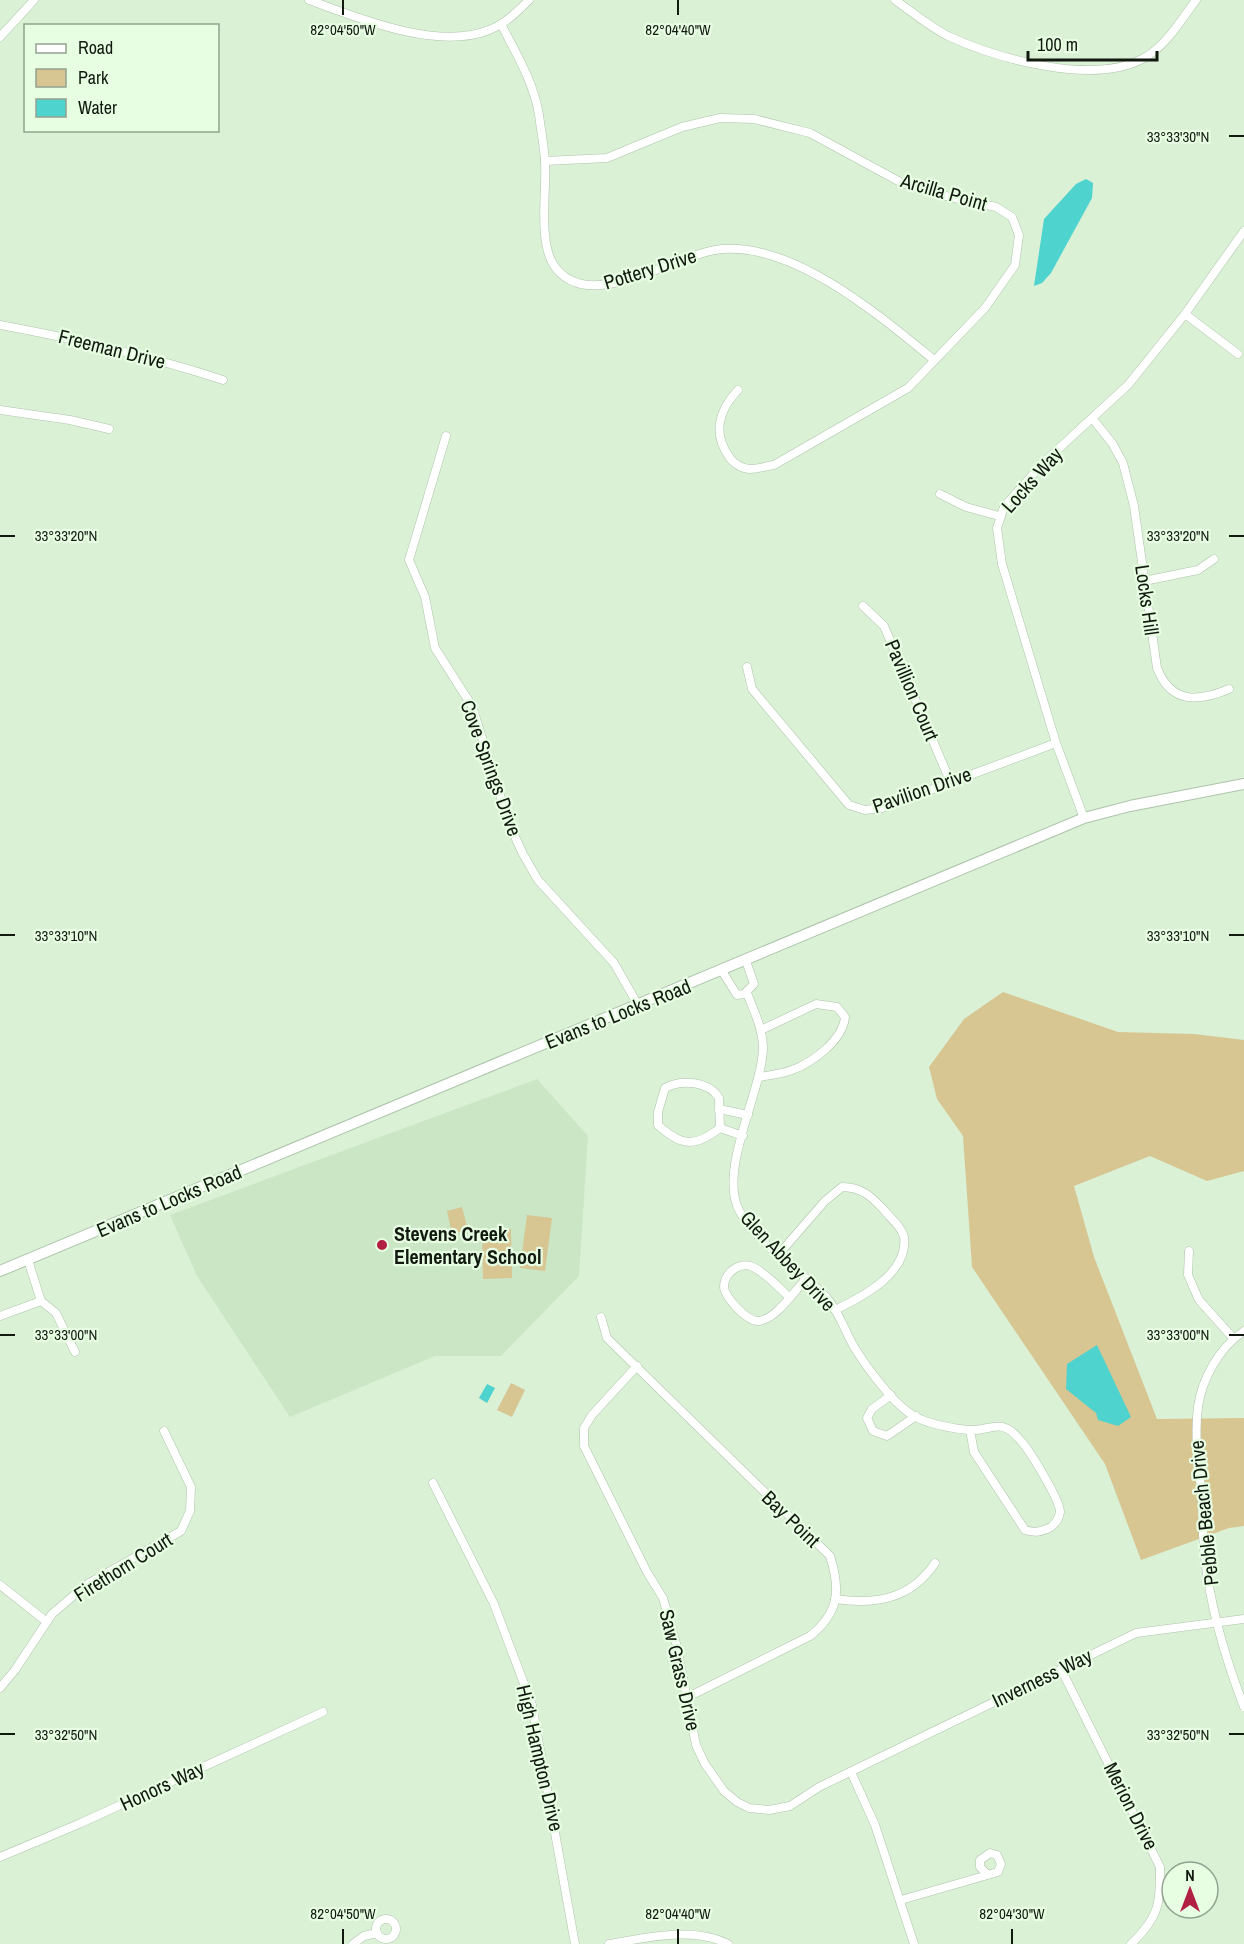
<svg xmlns="http://www.w3.org/2000/svg" width="1244" height="1944" viewBox="0 0 1244 1944" font-family="'Archivo Narrow',sans-serif">
<rect width="100%" height="100%" fill="#daf1d6"/>
<path fill="#cae6c5" d="M 537,1079 L 588,1136 L 579,1276 L 501,1356 L 435,1356 L 290,1417 L 197,1276 L 170,1215 Z"/>
<g fill="#d7c592">
<path d="M 1003,992 L 1118,1032 L 1194,1034 L 1244,1040 L 1244,1171 L 1207,1181 L 1150,1156 L 1074,1186 L 1094,1257 L 1157,1419 L 1244,1418 L 1244,1526 L 1229,1528 L 1141,1560 L 1105,1464 L 972,1267 L 963,1136 L 937,1099 L 929,1067 L 964,1019 Z"/>
<path d="M 462,1207 L 468,1230 L 452,1234 L 447,1211 Z"/>
<path d="M 527,1215 L 552,1218 L 545,1271 L 520,1268 Z"/>
<path d="M 511,1229 L 512,1278 L 483,1279 L 482,1230 Z"/>
<path d="M 511,1383 L 525,1390 L 512,1417 L 497,1410 Z"/>
</g>
<g fill="#4ed3ce">
<path d="M 1086,179 L 1093,183 L 1092,198 L 1051,273 L 1042,283 L 1034,286 L 1044,219 L 1076,184 Z"/>
<path d="M 1097,1345 L 1131,1417 L 1118,1426 L 1098,1420 L 1096,1413 L 1066,1389 L 1067,1364 Z"/>
<path d="M 487,1384 L 495,1388 L 487,1403 L 479,1398 Z"/>
</g>
<g fill="none" stroke-linecap="round" stroke-linejoin="round">
<defs>
<g id="street">
<path d="M 309,0 C 358,18 437,51 489,30 C 505,24 517,12 529,0"/>
<path d="M 895,0 C 912,12 930,27 948,36 C 998,59 1094,86 1144,58 C 1166,46 1181,20 1196,0"/>
<path d="M 501,24 C 516,53 534,83 539,115 C 541,130 544,146 545,161 C 547,190 538,238 553,264 C 587,318 675,253 722,249 C 795,243 880,316 934,360"/>
<path d="M 0,37 L 34,0"/>
<path d="M 545,161 L 607,158 L 682,127 L 720,118 L 754,119 L 810,133 L 902,183 L 932,193 L 996,207 L 1012,217 L 1019,235 L 1015,265 L 985,308 L 908,388 L 774,465 C 767,466 758,469 750,469 C 743,469 734,464 730,458 C 712,434 719,410 738,390"/>
<path d="M 1185,314 L 1238,354"/>
<path d="M 0,325 C 76,339 149,356 223,380"/>
<path d="M 0,410 L 70,420 L 109,429"/>
<path d="M 1092,418 L 1112,443 L 1123,463 L 1134,506 L 1157,668 C 1171,704 1198,702 1229,689"/>
<path d="M 446,436 L 409,560 L 425,597 L 435,648 L 472,706 L 509,824 L 523,854 L 538,880 L 614,963 L 638,1005"/>
<path d="M 940,494 L 966,507 L 999,516"/>
<path d="M 1144,581 L 1198,570 L 1214,559"/>
<path d="M 863,606 L 884,626 L 950,781"/>
<path d="M 747,667 L 752,689 L 849,805 L 865,810 L 882,808 L 1056,743"/>
<path d="M 1084,818 L 1056,743 L 1002,564 L 997,528 L 1004,507 L 1043,463 L 1128,385 L 1185,314 L 1244,231"/>
<path d="M 722,971 L 737,995 L 744,994 L 754,984 L 746,961"/>
<path d="M 747,993 C 754,1011 763,1029 763,1049 C 761,1094 717,1173 740,1212 C 760,1247 800,1269 827,1298 C 839,1312 844,1329 853,1345 C 864,1364 890,1399 908,1412 C 922,1423 950,1428 968,1430 C 992,1432 1000,1415 1021,1441 C 1030,1451 1060,1500 1060,1512 C 1059,1518 1055,1524 1051,1527 C 1042,1532 1035,1533 1025,1530 L 974,1452 L 970,1430"/>
<path d="M 759,1077 C 770,1075 782,1074 792,1070 C 812,1063 843,1040 845,1017 L 837,1007 L 816,1004 L 761,1030"/>
<path d="M 719,1109 L 748,1115"/>
<path d="M 720,1128 L 719,1098 C 709,1081 681,1079 665,1088 L 658,1112 L 658,1125 C 682,1147 695,1147 720,1128 L 743,1136"/>
<path d="M 1189,1251 L 1188,1275 L 1199,1300 L 1233,1338"/>
<path d="M 779,1254 L 825,1201 L 842,1187 C 862,1187 872,1197 885,1211 C 891,1219 902,1227 904,1237 C 909,1273 862,1297 835,1310"/>
<path d="M 28,1260 L 41,1301 L 56,1313 L 75,1352"/>
<path d="M 789,1297 C 778,1287 766,1273 753,1267 C 740,1261 725,1272 724,1286 C 724,1297 747,1321 758,1321 C 776,1320 794,1291 806,1279"/>
<path d="M 0,1316 L 41,1301"/>
<path d="M 601,1317 L 607,1338 L 830,1556 C 841,1590 839,1613 810,1636 L 688,1697"/>
<path d="M 1244,1331 C 1220,1347 1202,1378 1198,1407 C 1194,1437 1199,1468 1202,1498 C 1203,1517 1202,1537 1205,1557 C 1210,1607 1226,1660 1244,1707"/>
<path d="M 637,1366 L 592,1415 L 584,1428 L 584,1446 L 647,1572 L 663,1598 L 677,1647 L 696,1745 L 705,1764 L 724,1791 L 737,1802 L 749,1808 L 769,1810 L 790,1806 L 819,1787 L 1136,1633 L 1244,1619"/>
<path d="M 891,1395 L 872,1409 L 867,1418 L 873,1431 L 887,1436 L 916,1416"/>
<path d="M 433,1483 L 494,1604 L 532,1705 L 575,1944"/>
<path d="M 0,1585 L 47,1622"/>
<path d="M 835,1599 C 876,1605 911,1599 935,1563"/>
<path d="M 1061,1669 L 1160,1867 C 1160,1905 1159,1917 1131,1944"/>
<path d="M 0,1688 L 15,1670 L 52,1614 L 86,1585 L 181,1531 L 190,1511 L 191,1487 L 164,1431"/>
<path d="M 851,1772 L 875,1825 L 914,1944"/>
<path d="M 0,1857 L 81,1823 L 323,1712"/>
<path d="M 901,1900 L 998,1872 L 1001,1864 L 997,1855 L 990,1853 L 980,1860 L 980,1867 L 987,1874"/>
<circle cx="386" cy="1929" r="10"/>
<path d="M 353,1944 L 364,1936 L 377,1933"/>
<path d="M 609,1944 C 646,1938 693,1926 728,1944"/>
</g>
<path id="secondary" d="M 0,1271 L 1084,818 L 1130,806 L 1244,784"/>
</defs>
<use href="#street" stroke="#aec4ab" stroke-width="9"/>
<use href="#secondary" stroke="#aec4ab" stroke-width="12"/>
<use href="#street" stroke="#fff" stroke-width="8"/>
<use href="#secondary" stroke="#fff" stroke-width="10"/>
</g>
<path fill="none" stroke="#121a10" stroke-width="2" d="M 343,0 L 343,15M 678,0 L 678,15M 1229,136 L 1244,136M 0,536 L 15,536M 1229,536 L 1244,536M 0,935 L 15,935M 1229,935 L 1244,935M 0,1335 L 15,1335M 1229,1335 L 1244,1335M 0,1734 L 15,1734M 1229,1734 L 1244,1734M 343,1929 L 343,1944M 678,1929 L 678,1944M 1012,1929 L 1012,1944"/>
<circle fill="#b11f43" stroke="#e7fee3" stroke-width="2" cx="382" cy="1245" r="6"/>
<g text-anchor="middle" stroke-width="4.5" stroke-linejoin="round" paint-order="stroke">
<g font-size="20" fill="#121a10" stroke="#e7fee3">
<text transform="translate(944 192) rotate(16)" y="7">Arcilla Point</text>
<text transform="translate(650 269) rotate(-17)" y="7">Pottery Drive</text>
<text transform="translate(112 349) rotate(14)" y="7">Freeman Drive</text>
<text transform="translate(1032 480) rotate(-48)" y="7">Locks Way</text>
<text transform="translate(1147 600) rotate(82)" y="7">Locks Hill</text>
<text transform="translate(912 690) rotate(67)" y="7">Pavillion Court</text>
<text transform="translate(491 768) rotate(70)" y="7">Cove Springs Drive</text>
<text transform="translate(922 790) rotate(-19)" y="7">Pavilion Drive</text>
<text transform="translate(618 1014) rotate(-22)" y="7">Evans to Locks Road</text>
<text transform="translate(169 1201) rotate(-23)" y="7">Evans to Locks Road</text>
<text transform="translate(788 1261) rotate(47)" y="7">Glen Abbey Drive</text>
<text transform="translate(1204 1513) rotate(-96)" y="7">Pebble Beach Drive</text>
<text transform="translate(791 1519) rotate(44)" y="7">Bay Point</text>
<text transform="translate(123 1567) rotate(-32)" y="7">Firethorn Court</text>
<text transform="translate(680 1670) rotate(77)" y="7">Saw Grass Drive</text>
<text transform="translate(1042 1678) rotate(-26)" y="7">Inverness Way</text>
<text transform="translate(540 1758) rotate(77)" y="7">High Hampton Drive</text>
<text transform="translate(162 1786) rotate(-25)" y="7">Honors Way</text>
<text transform="translate(1131 1806) rotate(63)" y="7">Merion Drive</text>
</g>
<g font-size="20" font-weight="bold" fill="#121a10" stroke="#e7fee3" text-anchor="start">
<text x="394" y="1241">Stevens Creek<tspan x="394" dy="23">Elementary School</tspan></text>
</g>
</g>
<g font-size="15" text-anchor="middle" fill="#121a10" stroke="#e7fee3" stroke-width="4.5" stroke-linejoin="round" paint-order="stroke">
<text x="343" y="35">82°04'50"W</text>
<text x="678" y="35">82°04'40"W</text>
<text x="1178" y="142">33°33'30"N</text>
<text x="66" y="541">33°33'20"N</text>
<text x="1178" y="541">33°33'20"N</text>
<text x="66" y="941">33°33'10"N</text>
<text x="1178" y="941">33°33'10"N</text>
<text x="66" y="1340">33°33'00"N</text>
<text x="1178" y="1340">33°33'00"N</text>
<text x="66" y="1740">33°32'50"N</text>
<text x="1178" y="1740">33°32'50"N</text>
<text x="343" y="1919">82°04'50"W</text>
<text x="678" y="1919">82°04'40"W</text>
<text x="1012" y="1919">82°04'30"W</text>
</g>
<rect x="24" y="24" width="195" height="108" fill="#e7fee3" stroke="#92a38f" stroke-width="1.5"/>
<rect x="36" y="44" width="30" height="9" fill="#ffffff" stroke="#92a38f" stroke-width="1.5"/>
<text x="78" y="54" font-size="18" fill="#121a10">Road</text>
<rect x="36" y="69" width="30" height="18" fill="#d7c592" stroke="#92a38f" stroke-width="1.5"/>
<text x="78" y="84" font-size="18" fill="#121a10">Park</text>
<rect x="36" y="99" width="30" height="18" fill="#4ed3ce" stroke="#92a38f" stroke-width="1.5"/>
<text x="78" y="114" font-size="18" fill="#121a10">Water</text>
<g transform="translate(1190 1890)"><circle r="28" fill="#e7fee3" stroke="#92a38f" stroke-width="1.5"/>
<path d="M0-4.5L10 22L0 15L-10 22Z" fill="#b11f43"/>
<text y="-9" font-size="16" font-weight="bold" text-anchor="middle" fill="#121a10">N</text>
</g>
<path d="M1028 51v9h129v-9" fill="none" stroke="#121a10" stroke-width="3"/>
<text x="1037" y="51" font-size="18" fill="#121a10" stroke="#e7fee3" stroke-width="4.5" paint-order="stroke">100 m</text>
</svg>
